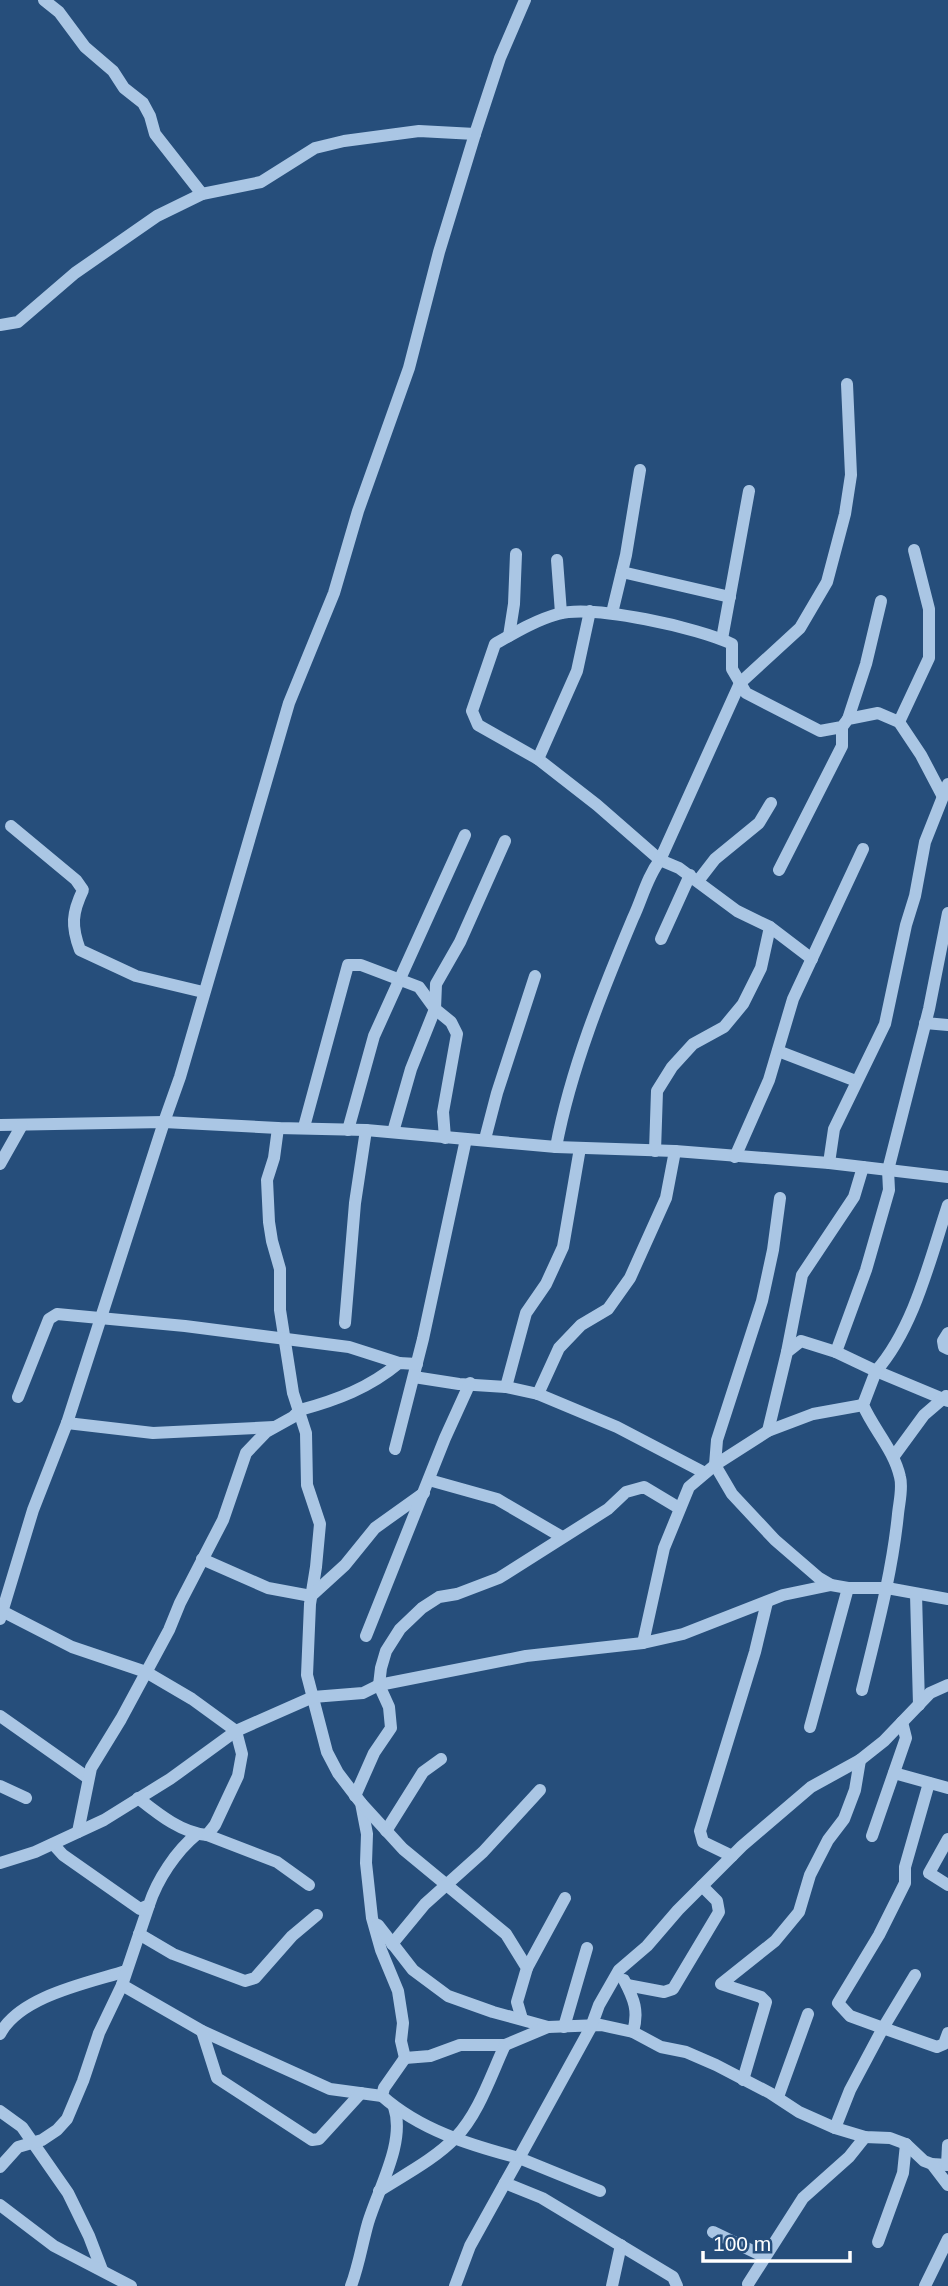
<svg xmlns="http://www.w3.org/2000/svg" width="948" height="2286" viewBox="0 0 948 2286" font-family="Arial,sans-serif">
<rect width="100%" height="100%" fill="#264e7b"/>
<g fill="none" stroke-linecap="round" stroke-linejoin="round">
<g stroke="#aac6e4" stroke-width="12">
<path d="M 44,0 L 59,12 L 85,47 L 113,71 L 124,88 L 143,103 L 150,116 L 155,134 L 202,194"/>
<path d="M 0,325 L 18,322 L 75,273 L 157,216 L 202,194 L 261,182 L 315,148 L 344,141 L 419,131 L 475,134"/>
<path d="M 557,560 L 561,613"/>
<path d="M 622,572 L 730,597"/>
<path d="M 590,611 L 577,671 L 538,759 L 597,805 L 660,860 L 679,868 L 737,911 L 770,927 L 812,959"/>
<path d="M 612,613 L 626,555 L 640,470"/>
<path d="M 509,636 L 514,604 L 516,554"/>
<path d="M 722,639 L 749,491"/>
<path d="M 848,719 L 866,664 L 881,601"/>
<path d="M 899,722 L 929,658 L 929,609 L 914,550"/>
<path d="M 538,759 L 478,725 L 472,711 L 495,644 C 516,632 536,620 558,614 C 592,604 700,628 732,644 L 732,669 L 746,693 L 820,731 L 842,727 L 848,719 L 878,713 L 899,722 L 921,755 L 942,795"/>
<path d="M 11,826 L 76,880 L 83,890 C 72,913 71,926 80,950 L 136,976 L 203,992"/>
<path d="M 779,870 L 842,746 L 842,727"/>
<path d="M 698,881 L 715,859 L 759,823 L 771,803"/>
<path d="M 661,939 L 690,875"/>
<path d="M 925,1023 L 948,1025"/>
<path d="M 778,1051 L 856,1081"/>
<path d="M 0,1125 L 164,1122 L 278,1128 L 366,1130 L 556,1147 L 675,1151 L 829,1163 L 948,1177"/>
<path d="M 304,1127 L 348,965 L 361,965 L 419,987 L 435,1009 L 411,1069 L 393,1132"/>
<path d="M 278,1128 L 274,1158 L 267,1180 L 269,1222 L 272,1241 L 280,1269 L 280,1310 L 293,1393 L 306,1433 L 307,1485 L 320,1524 L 316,1567 L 310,1604 L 307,1675 L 327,1752 L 338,1773 L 361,1803 L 367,1834 L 366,1863 L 372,1918 L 381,1950 L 398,1991 L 403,2023 L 401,2041 L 405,2058"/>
<path d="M 348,1130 L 374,1036 L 465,835"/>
<path d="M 445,1138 L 443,1112 L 457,1034 L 451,1022 L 435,1009 L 436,984 L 460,942 L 505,841"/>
<path d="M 485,1139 L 497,1093 L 535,976"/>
<path d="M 556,1147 C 571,1068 602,992 633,918 C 642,899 647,877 660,860 L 740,683 L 800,628 L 827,582 L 845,514 L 851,475 L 847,384"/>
<path d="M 655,1151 L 657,1091 L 672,1067 L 693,1044 L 724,1027 L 743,1004 L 761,968 L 770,927"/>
<path d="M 735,1157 L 769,1080 L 793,999 L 863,849"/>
<path d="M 829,1163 L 834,1129 L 885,1024 L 906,925 L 915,896 L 925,842 L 948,784"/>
<path d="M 0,1164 L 22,1125"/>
<path d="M 780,1198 L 773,1250 L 762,1301 L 717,1440 L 715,1465 L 732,1494 L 775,1540 L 819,1578 L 831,1585 L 848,1588 L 887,1588 L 948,1599"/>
<path d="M 948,1205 C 930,1259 914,1328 876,1371 L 948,1401"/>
<path d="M 345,1323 L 355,1203 L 366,1130"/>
<path d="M 948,1333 L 943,1341 L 944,1347 L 948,1349"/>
<path d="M 787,1352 L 802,1275 L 854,1197 L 863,1167"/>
<path d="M 414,1377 L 459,1384 L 506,1387 L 538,1394 L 617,1427 L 705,1473"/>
<path d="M 506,1387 L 526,1313 L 546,1284 L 563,1247 L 580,1148"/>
<path d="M 538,1394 L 559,1348 L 581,1325 L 608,1309 L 630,1278 L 666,1198 L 675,1151"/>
<path d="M 18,1397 L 49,1319 L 57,1314 L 185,1326 L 349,1347 L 399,1363"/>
<path d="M 67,1423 L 153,1433 L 274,1427"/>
<path d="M 768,1431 L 787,1352 L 801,1341 L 836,1352"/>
<path d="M 395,1449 L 423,1339 L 466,1139"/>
<path d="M 894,1456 L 924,1415 L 946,1396"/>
<path d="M 429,1480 L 497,1499 L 562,1537"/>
<path d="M 202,1559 L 268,1588 L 311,1596 L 345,1565 L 375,1528 L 424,1493"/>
<path d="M 916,1594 L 919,1705"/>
<path d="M 0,1610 L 72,1647 L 146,1672 L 192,1699 L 236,1731 L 242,1754 L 238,1776 L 215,1825 L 207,1835 C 181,1833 157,1813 138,1798"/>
<path d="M 0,1619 L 33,1510 L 67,1423 L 164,1122 L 180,1077 L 289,703 L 334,593 L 358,511 L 409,368 L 439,252 L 475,134 L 500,58 L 525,0"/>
<path d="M 366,1636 L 445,1438 L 470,1383"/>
<path d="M 643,1643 L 664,1548 L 689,1487 L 715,1465 L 768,1431 L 813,1414 L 863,1405"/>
<path d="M 862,1690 C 876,1632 892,1574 898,1514 C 899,1503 903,1488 900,1477 C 894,1450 874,1430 863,1405 L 876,1371 L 836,1352 L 866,1270 L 889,1190 L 888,1170 L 929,1009 L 948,913"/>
<path d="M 0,1716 L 88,1778"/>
<path d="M 810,1727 L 848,1588"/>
<path d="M 894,1773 L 948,1788"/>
<path d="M 0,1786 L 26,1798"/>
<path d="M 355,1796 L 374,1753 L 391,1728 L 389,1707 L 379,1685 L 381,1668 L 386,1651 L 400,1629 L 422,1608 L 439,1597 L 457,1594 L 499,1578 L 608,1509 L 626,1492 L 644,1487 L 679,1508"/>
<path d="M 361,1803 L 403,1849 L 506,1934 L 527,1968 L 517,2002 L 522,2019"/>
<path d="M 386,1831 L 423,1772 L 441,1759"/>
<path d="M 78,1832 L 91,1768 L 121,1719 L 169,1630 L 180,1603 L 223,1520 L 246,1453 L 266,1432 L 293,1417 L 300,1410 C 337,1400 369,1388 399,1363 L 417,1364"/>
<path d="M 207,1835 L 277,1862 L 309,1885"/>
<path d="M 872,1836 L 906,1738 L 902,1722"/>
<path d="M 948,1839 L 929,1873 L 948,1885"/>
<path d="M 53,1844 L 63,1855 L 140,1909 L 149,1905 C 157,1880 176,1851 197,1834"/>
<path d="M 732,1856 L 703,1842 L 700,1831 L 755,1652 L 767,1602"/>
<path d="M 0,1863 L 35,1852 L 104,1820 L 170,1779 L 236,1731 L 313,1697 L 363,1693 L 379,1685 L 526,1656 L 643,1643 L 683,1634 L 783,1595 L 831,1585"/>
<path d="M 378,1925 L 413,1970 L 448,1996 L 493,2012 L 548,2027 L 601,2025 L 633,2032 L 661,2047 L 686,2052 L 716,2065 L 770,2093 L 799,2112 L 835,2128 L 865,2137 L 890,2138 L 906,2144 L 924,2161 L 932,2164 L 948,2165"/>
<path d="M 139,1934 L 173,1954 L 245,1981 L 255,1978 L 292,1936 L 317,1915"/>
<path d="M 392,1944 L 425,1904 L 483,1852 L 540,1790"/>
<path d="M 527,1968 L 565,1898"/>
<path d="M 915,1975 L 883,2028 L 937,2047 L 944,2044 L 948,2033"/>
<path d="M 624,1980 C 634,1999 639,2011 633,2032"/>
<path d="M 122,1985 L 202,2031 L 330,2089 L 382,2096"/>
<path d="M 627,1985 L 664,1992 L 673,1989 L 719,1912 L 717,1901 L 702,1886"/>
<path d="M 564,2027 L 587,1948"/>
<path d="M 202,2031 L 217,2078 L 312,2140 L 319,2139 L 361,2093"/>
<path d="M 0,2034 C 20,1996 88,1983 126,1971"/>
<path d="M 405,2058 L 384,2088 L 382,2096 C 420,2130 470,2145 519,2158 L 505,2183 L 542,2198 L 673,2277 L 677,2286"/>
<path d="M 405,2058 L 430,2056 L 460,2045 L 505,2045 L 548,2027"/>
<path d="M 743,2080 L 766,2002 L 761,1997 L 721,1984 L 775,1941 L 799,1912 L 810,1875 L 828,1840 L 844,1819 L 855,1790 L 860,1760"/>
<path d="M 778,2097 L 808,2014"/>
<path d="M 0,2111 L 22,2127 L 68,2193 L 89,2236 L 102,2270"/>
<path d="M 835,2128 L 850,2090 L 883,2028 L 850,2016 L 838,2003 L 879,1935 L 905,1883 L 905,1867 L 929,1783"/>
<path d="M 932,2164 L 948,2185"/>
<path d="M 947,2165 L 948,2145"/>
<path d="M 0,2167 L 18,2147 L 42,2140 L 57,2130 L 67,2119 L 83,2081 L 99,2033 L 122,1985 L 149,1905"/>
<path d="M 379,2191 C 404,2175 435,2159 456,2137 C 479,2113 491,2075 505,2045"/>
<path d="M 600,2191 L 519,2158 L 591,2027 L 599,2005 L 619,1970 L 647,1946 L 678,1910 L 742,1846 L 811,1787 L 860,1760 L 884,1741 L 930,1693 L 948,1685"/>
<path d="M 0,2205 L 54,2246 L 131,2286"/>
<path d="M 713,2232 L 765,2257"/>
<path d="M 878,2242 L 903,2173 L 906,2144"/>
<path d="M 748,2284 L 803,2198 L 849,2157 L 865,2137"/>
<path d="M 351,2286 C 359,2265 362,2244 368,2223 C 378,2189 406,2142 394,2107"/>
<path d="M 455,2286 L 470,2246 L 505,2183"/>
<path d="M 612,2286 L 621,2245"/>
<path d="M 925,2286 L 948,2239"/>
</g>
</g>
<path d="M703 2251v10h147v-10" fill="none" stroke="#ffffff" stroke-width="3.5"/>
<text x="713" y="2251" font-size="21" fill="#ffffff" stroke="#264e7b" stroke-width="5" paint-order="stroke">100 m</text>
</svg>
